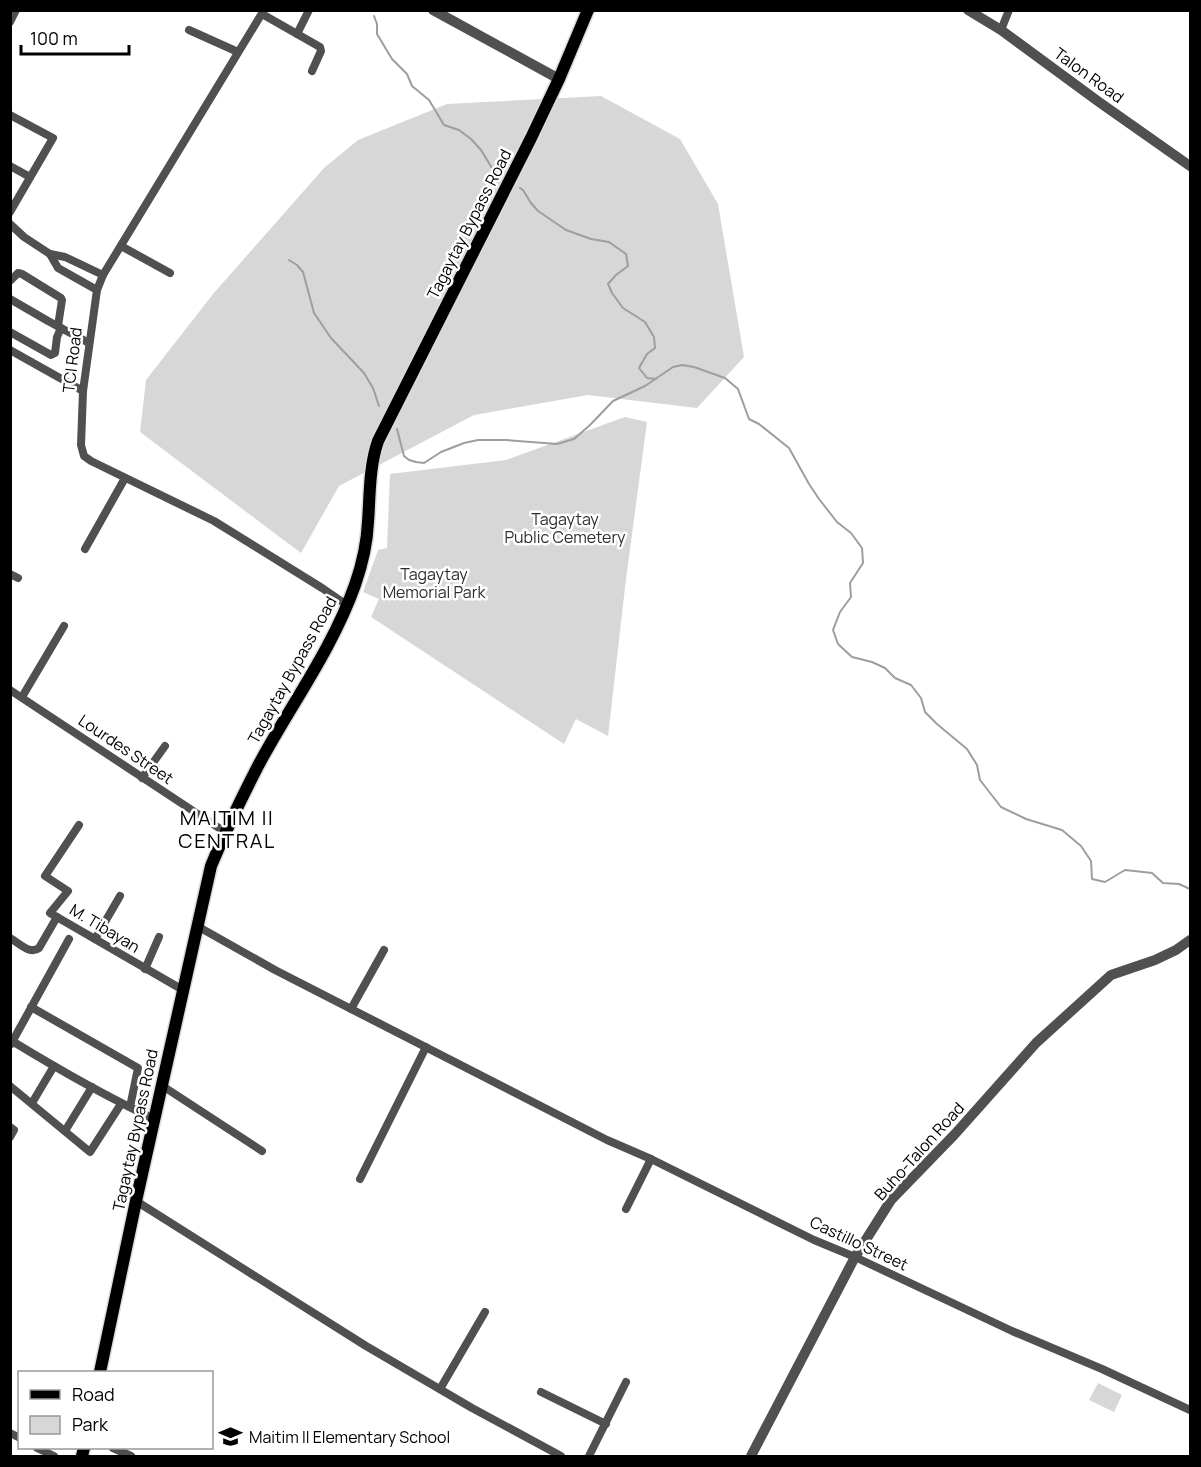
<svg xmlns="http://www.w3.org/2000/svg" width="1201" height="1467" viewBox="0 0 1201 1467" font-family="Manrope,sans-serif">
<rect width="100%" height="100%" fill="#fff"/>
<g fill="#d7d7d7">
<path d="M 601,96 L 680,139 L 718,204 L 744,357 L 697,408 L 588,395 L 474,415 L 339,486 L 301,553 L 140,432 L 146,380 L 213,294 L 324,168 L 358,140 L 447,104 Z"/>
<path d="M 625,417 L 647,422 L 626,579 L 608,736 L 576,719 L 564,744 L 371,617 L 379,599 L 363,592 L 378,550 L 387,548 L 390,474 L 506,460 Z"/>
<path d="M 1098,1383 L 1122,1395 L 1114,1412 L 1089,1400 Z"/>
</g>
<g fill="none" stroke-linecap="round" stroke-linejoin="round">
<g stroke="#9e9e9e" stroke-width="2">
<path d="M 374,16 L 377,24 L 377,34 L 392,59 L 407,74 L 412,86 L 429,100 L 444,125 L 459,130 L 471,139 L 481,150 L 492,168 L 499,173"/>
<path d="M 520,188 L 523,190 L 531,203 L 538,211 L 566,230 L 591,239 L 609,242 L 626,254 L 628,266 L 616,275 L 608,284 L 612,293 L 623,308 L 645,322 L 654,337 L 655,348 L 647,354 L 639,368 L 647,378 L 656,379"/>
<path d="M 289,260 L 297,265 L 303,272 L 314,313 L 331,338 L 364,373 L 373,388 L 379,406"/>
<path d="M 397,429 L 404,456 L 409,460 L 416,462 L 424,463 L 441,452 L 464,443 L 478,440 L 506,440 L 557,444 L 574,439 L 590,425 L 613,401 L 645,386 L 673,367 L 682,365 L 694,367 L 725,378 L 738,389 L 749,419 L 759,424 L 789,448 L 809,484 L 819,499 L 837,522 L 851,533 L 862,548 L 863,563 L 850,583 L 851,597 L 840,612 L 833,630 L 838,644 L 852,657 L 872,662 L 885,668 L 895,678 L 911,685 L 921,698 L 925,712 L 937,724 L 967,749 L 977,765 L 980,780 L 1001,807 L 1026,819 L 1062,830 L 1081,846 L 1091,861 L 1092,879 L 1105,882 L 1125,870 L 1152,873 L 1163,883 L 1179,884 L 1190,889"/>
</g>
<defs>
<g id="primary">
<path d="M 100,1372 L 136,1201 L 211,866 C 225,832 241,799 258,766 C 290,706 332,650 355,585 C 362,565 367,544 368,522 C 370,495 369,467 378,441 L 531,138 L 559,79 L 588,10"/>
<path d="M 82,1456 L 84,1448"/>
</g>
</defs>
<use href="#primary" stroke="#dbdbdb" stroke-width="15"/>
<g stroke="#505050" stroke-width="8">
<path d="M 264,10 L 103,275 L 97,290 L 83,391 L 81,445 L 84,456 L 91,461 L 214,521 L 322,588 L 347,605"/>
<path d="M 262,14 L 320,47 L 321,51 L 312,71"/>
<path d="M 10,22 L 16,10"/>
<path d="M 189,30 L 238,52"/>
<path d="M 1001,30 L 1009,10"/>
<path d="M 297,34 L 309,10"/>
<path d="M 10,115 L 53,138 L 10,212"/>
<path d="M 10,166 L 30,177"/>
<path d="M 10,224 L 24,237 L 50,254 L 58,268 L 97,290"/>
<path d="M 121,246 L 170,273"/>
<path d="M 50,254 L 65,257 L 103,275"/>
<path d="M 10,281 L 18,273 L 22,274 L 61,298 L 62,300 L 58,326"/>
<path d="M 10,299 L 48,321 L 89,343"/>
<path d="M 10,332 L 51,355 L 55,353 L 57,337 L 61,328"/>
<path d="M 10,350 L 83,391"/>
<path d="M 85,549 L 125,478"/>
<path d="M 10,574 L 18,578"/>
<path d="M 10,690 L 225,832"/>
<path d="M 22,697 L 64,626"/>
<path d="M 142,778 L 165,746"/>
<path d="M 79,825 L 45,876 L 68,891 L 50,913 L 183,990"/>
<path d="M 197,926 L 275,970 L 607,1140 L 651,1159 L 814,1240 L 855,1257 L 1012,1331 L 1102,1369 L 1190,1410"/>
<path d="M 10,938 C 19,943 30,955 39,948 L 57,917"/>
<path d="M 95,939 L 120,896"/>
<path d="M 145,969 L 159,937"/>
<path d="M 31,1007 L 138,1068 L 130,1107"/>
<path d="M 351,1009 L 384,950"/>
<path d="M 12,1041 C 58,1069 105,1096 154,1119"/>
<path d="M 11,1044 L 69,939"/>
<path d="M 161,1085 L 262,1151"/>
<path d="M 10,1086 L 90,1152 L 121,1104"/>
<path d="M 32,1103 L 54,1066"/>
<path d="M 10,1127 L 14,1130 L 10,1137"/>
<path d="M 65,1131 L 92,1087"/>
<path d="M 360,1179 L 426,1047"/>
<path d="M 136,1201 L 366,1346 L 472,1408 L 561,1456"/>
<path d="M 626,1209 L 651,1159"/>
<path d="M 440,1389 L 485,1312"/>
<path d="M 541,1392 L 606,1424"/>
<path d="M 10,1433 L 20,1438"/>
<path d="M 37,1448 L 54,1456"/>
<path d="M 113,1448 L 131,1456"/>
<path d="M 589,1456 L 626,1382"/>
</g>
<g stroke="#505050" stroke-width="10">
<path d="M 433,10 L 559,79"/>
<path d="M 968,10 L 1001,30 L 1099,102 L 1190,166"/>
<path d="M 751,1456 L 855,1257 L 891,1200 L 955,1134 L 1036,1043 L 1111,975 L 1155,960 L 1176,950 L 1190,940"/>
</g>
<use href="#primary" stroke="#000" stroke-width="12"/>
</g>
<defs>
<symbol id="school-bare" viewBox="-9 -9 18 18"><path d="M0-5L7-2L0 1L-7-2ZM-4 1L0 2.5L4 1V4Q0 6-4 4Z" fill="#000" stroke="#fff" stroke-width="2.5" paint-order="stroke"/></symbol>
</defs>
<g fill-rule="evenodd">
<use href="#school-bare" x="214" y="1420" width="33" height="33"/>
</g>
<g text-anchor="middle" stroke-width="5" stroke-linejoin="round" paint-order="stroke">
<g font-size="16" fill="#000" stroke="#fff">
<text transform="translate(1089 75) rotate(36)" y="6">Talon Road</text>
<text transform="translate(469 224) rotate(-63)" y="6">Tagaytay Bypass Road</text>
<text transform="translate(72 360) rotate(-83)" y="6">TCI Road</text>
<text transform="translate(292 670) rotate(-61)" y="6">Tagaytay Bypass Road</text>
<text transform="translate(126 749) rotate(34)" y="6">Lourdes Street</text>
<text transform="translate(105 928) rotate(31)" y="6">M. Tibayan</text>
<text transform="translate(135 1130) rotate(-78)" y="6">Tagaytay Bypass Road</text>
<text transform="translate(919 1151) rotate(-48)" y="6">Buho-Talon Road</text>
<text transform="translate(859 1243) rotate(25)" y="6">Castillo Street</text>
</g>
<g font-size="16" fill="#2e2e2e" stroke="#fff">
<text x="565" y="525">Tagaytay<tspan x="565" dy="18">Public Cemetery</tspan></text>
<text x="434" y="580">Tagaytay<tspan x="434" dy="18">Memorial Park</tspan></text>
</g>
<g font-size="16" fill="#000" stroke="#fff" text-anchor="start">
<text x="249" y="1443">Maitim II Elementary School</text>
</g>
<g font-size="20" letter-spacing="1.5" fill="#000" stroke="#fff">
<text x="227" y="825">MAITIM II<tspan x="227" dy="23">CENTRAL</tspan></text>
</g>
</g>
<rect width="1201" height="1467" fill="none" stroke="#000000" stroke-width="24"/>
<rect x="18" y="1371" width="195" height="78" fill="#ffffff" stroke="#999999" stroke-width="1.5"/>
<rect x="30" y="1390" width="30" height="9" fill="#000000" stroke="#999999" stroke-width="1.5"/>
<text x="72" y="1401" font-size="18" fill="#000000">Road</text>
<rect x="30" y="1416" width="30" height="18" fill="#d7d7d7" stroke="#999999" stroke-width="1.5"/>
<text x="72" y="1431" font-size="18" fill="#000000">Park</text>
<path d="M21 45v9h108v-9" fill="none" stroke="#000000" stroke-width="3"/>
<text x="30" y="45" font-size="18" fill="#000000" stroke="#ffffff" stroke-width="4.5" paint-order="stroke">100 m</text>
</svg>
